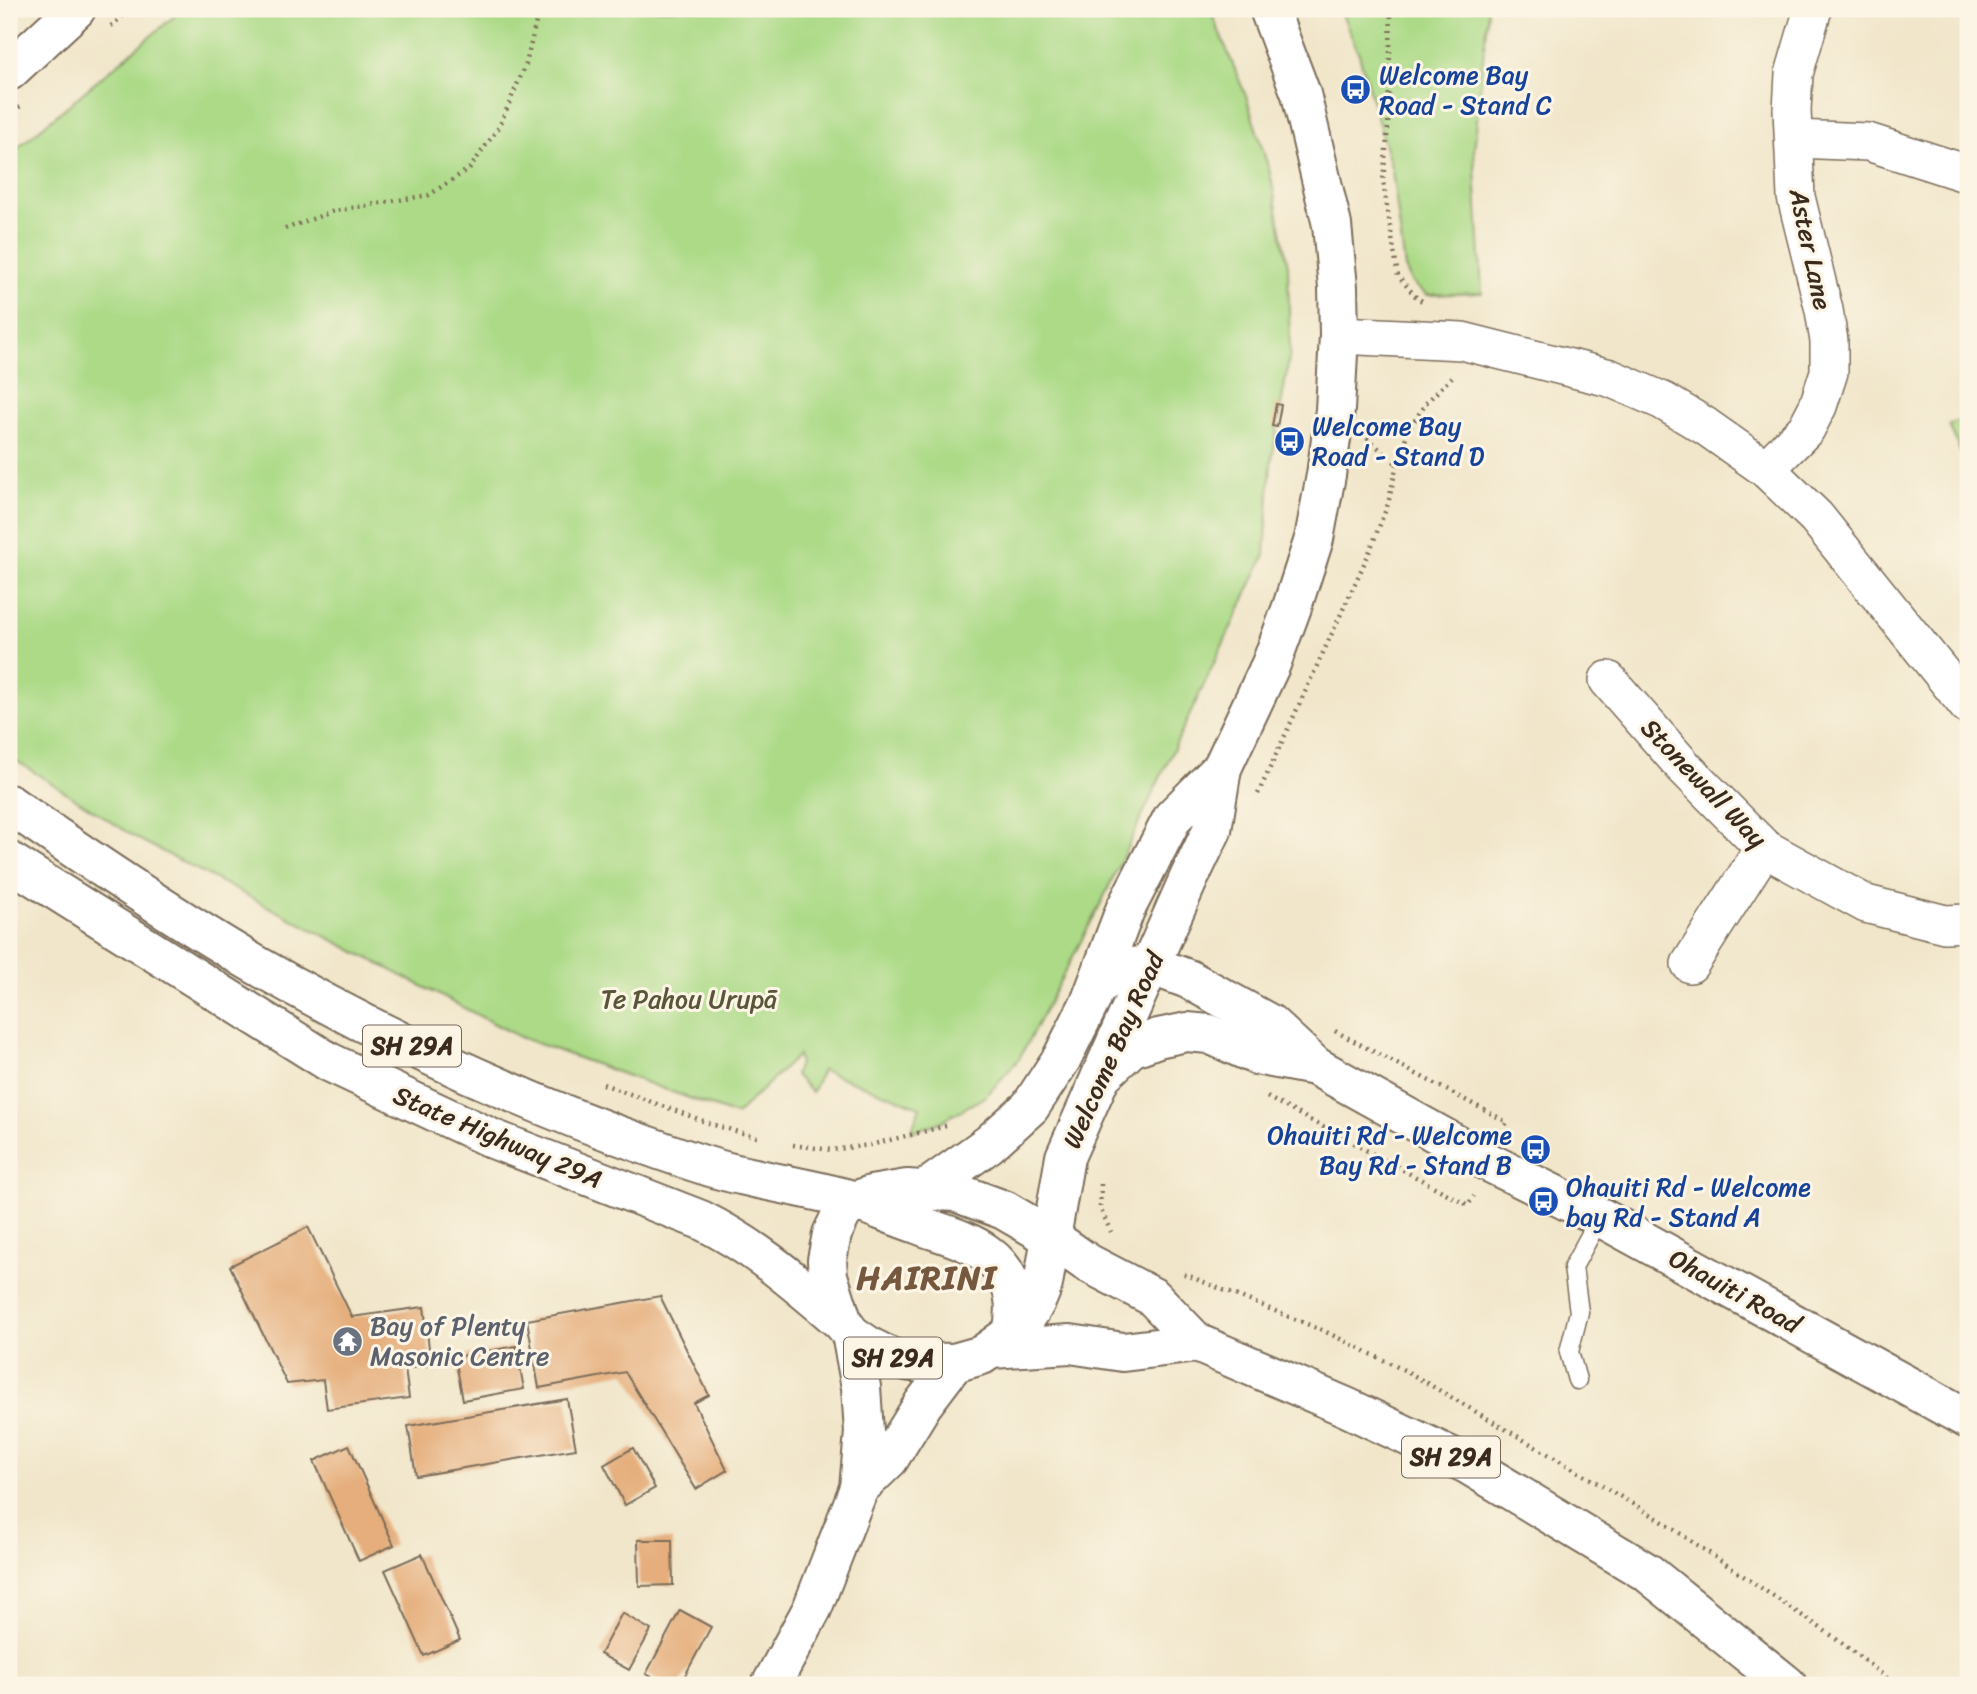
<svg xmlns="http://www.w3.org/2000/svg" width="1977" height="1694" viewBox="0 0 1977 1694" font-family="Sriracha,sans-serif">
<rect width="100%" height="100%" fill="#fcf5e5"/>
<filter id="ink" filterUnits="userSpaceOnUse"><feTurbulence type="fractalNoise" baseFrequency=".0143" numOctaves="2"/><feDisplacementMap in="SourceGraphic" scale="14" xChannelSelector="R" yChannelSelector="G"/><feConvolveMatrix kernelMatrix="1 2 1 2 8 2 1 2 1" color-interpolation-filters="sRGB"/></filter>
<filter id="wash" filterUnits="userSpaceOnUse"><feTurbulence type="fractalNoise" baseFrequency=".00686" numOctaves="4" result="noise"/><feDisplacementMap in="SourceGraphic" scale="28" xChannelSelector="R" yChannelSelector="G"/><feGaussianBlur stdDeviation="1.57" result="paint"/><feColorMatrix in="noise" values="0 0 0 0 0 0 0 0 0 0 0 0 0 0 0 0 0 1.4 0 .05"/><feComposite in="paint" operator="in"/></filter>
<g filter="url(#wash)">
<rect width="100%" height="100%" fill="#f1e6ca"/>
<g fill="#acda87" stroke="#748252" stroke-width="2">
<path d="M 183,9 L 1210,9 L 1246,96 L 1270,173 L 1288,266 L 1290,353 L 1271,464 L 1265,555 L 1102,901 L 1019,1059 L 986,1096 L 940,1122 L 911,1132 L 920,1107 L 822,1070 L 812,1093 L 795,1075 L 799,1063 L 798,1055 L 736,1115 L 520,1037 L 138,839 L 9,756 L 9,155 Z"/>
<path d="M 1340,9 L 1488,9 L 1474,151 L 1482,293 L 1427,295 L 1412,283 L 1405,268 L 1392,170 L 1359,54 Z"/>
<path d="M 1968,417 L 1968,470 L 1949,425 Z"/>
</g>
<g id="blocks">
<g fill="#e5ae7b">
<path d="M 1276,404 L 1281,405 L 1277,427 L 1272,426 Z"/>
<path d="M 308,1227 L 352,1317 L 424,1307 L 431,1365 L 405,1369 L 409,1398 L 327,1409 L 323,1380 L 287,1384 L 230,1266 Z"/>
<path d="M 660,1296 L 709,1395 L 694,1403 L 727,1470 L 696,1489 L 625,1372 L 539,1388 L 527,1320 Z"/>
<path d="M 516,1346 L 524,1389 L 463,1400 L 455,1357 Z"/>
<path d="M 567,1399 L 576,1449 L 416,1476 L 408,1426 Z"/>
<path d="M 349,1445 L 394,1545 L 359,1561 L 314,1461 Z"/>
<path d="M 633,1448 L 655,1488 L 625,1505 L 604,1465 Z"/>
<path d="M 638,1540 L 672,1540 L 673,1585 L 639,1586 Z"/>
<path d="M 422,1554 L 460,1640 L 424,1656 L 385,1570 Z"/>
<path d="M 680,1610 L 711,1627 L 680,1685 L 666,1685 L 646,1674 Z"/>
<path d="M 622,1613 L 651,1630 L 629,1670 L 600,1654 Z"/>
</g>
</g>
</g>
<g filter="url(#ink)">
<use href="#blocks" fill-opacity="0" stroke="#7b6c5a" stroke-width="2"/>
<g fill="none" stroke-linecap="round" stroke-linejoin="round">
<defs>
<path id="service" d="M 1577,1380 L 1569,1352 L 1579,1312 L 1573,1267 L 1600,1217"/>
<g id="minor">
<path d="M 1795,139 L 1868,142 L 1968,174"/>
<path d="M 1339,335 L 1462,341 L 1610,378 L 1663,401 L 1705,426 L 1766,469 L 1816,517 L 1968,706"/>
<path d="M 1766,469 L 1806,429 L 1818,406 L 1829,372 L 1829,341 L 1824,310 L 1796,197 L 1792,110 L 1794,74 L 1813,9"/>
<path d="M 1608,680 L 1684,767 L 1764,848 L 1866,904 L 1945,924 L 1968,923"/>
<path d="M 1690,964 L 1764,848"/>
</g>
<g id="tertiary">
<path d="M 1099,985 L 1123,968 L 1150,965 L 1188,979 L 1270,1024 L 1315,1066 L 1488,1162 L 1600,1217 L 1968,1419"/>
<path d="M 1101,1076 L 1131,1048 L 1158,1038 L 1187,1032 L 1209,1034 L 1256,1055 L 1315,1066"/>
<path d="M 859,1488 L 889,1459 L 923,1404 L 954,1363"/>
<path d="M 771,1685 L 812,1609 L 859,1488 L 864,1432 L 861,1387 L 851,1334"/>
</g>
<g id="secondary">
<path d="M 9,71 L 76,9"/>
<path d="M 926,1189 L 989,1144 L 1030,1107 L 1062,1058 L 1091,1000 L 1125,910 L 1173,817 L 1222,768"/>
<path d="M 1012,1333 C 1027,1318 1037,1304 1043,1284 L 1065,1157 L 1189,878 L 1212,830 L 1222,768 L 1271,664 L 1292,607 L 1314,539 L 1326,475 L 1335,410 L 1339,335 L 1338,287 L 1332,225 L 1301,94 L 1269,9"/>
</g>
<g id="trunk">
<path d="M 9,804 C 88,859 168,913 251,962 C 378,1035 513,1098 651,1147 C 680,1157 711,1169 741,1175 C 779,1184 819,1190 856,1201 C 876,1208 896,1217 917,1224 C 940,1233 967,1239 987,1254 C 1013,1273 1019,1303 1012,1333 L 982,1355 L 954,1363 L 911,1362 L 892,1358 L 870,1347 L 851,1334 L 843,1323 L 828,1276 L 827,1260 L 832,1234 L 842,1213 L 855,1201 L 871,1195 L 907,1189 L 955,1192 L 1004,1210 L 1052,1238 L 1086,1262 L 1153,1297 L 1197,1343 L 1346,1407 L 1467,1464 L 1648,1573 L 1787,1685"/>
<path d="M 9,861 L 329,1062 L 493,1139 L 701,1220 C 756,1247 796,1283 842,1322"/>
<path d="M 992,1349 L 1070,1344 L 1123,1352 L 1197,1343"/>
</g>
</defs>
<use href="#service" stroke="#7b6c5a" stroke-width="21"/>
<use href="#minor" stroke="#7b6c5a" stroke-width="40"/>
<use href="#tertiary" stroke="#7b6c5a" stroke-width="42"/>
<use href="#secondary" stroke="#7b6c5a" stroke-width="42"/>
<use href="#trunk" stroke="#7b6c5a" stroke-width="42"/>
<g stroke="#7b6c5a" stroke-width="4.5" stroke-dasharray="2 5" stroke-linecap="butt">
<path d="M 1391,9 L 1388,127 L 1383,181 L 1398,276 L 1416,297 L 1422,301"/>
<path d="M 111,26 L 131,9"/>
<path d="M 9,118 L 20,106"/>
<path d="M 285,229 L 334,211 L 429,195 L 470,168 L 499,127 L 526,64 L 539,9"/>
<path d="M 1367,438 L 1397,464"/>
<path d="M 1258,794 L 1369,553 L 1388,504 L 1397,464 L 1408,431 L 1426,403 L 1452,377"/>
<path d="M 1335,1031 L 1507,1122 L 1504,1128"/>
<path d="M 603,1084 L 714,1125 L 757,1137"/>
<path d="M 1267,1097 L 1468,1205 L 1474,1196"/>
<path d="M 793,1145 L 831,1150 L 870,1145 L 946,1126"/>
<path d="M 1101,1184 L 1100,1208 L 1111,1232"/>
<path d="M 1184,1274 L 1324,1331 L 1408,1372 L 1657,1518 L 1834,1637 L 1896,1685"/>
</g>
<use href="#service" stroke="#fff" stroke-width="18"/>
<use href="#minor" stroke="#fff" stroke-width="37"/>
<use href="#tertiary" stroke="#fff" stroke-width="38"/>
<use href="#secondary" stroke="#fff" stroke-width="38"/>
<use href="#trunk" stroke="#fff" stroke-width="38"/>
</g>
</g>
<defs>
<symbol id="bus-disc" viewBox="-11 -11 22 22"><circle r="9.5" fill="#1a4fb4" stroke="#fcf5e5"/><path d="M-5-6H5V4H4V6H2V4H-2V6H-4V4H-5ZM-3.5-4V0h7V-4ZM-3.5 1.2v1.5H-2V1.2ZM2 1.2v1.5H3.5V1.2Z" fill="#fff"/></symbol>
<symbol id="temple-disc" viewBox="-11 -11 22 22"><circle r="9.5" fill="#6b7280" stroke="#fcf5e5"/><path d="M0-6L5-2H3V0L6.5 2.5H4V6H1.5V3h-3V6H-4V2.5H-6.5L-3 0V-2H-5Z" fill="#fff"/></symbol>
</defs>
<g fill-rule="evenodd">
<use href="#bus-disc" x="1338" y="72" width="35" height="35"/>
<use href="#bus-disc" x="1272" y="424" width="35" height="35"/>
<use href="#bus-disc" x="1518" y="1132" width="35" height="35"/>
<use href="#bus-disc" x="1526" y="1184" width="35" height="35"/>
<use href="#temple-disc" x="330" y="1324" width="35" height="35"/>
</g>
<g text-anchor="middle" stroke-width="6" stroke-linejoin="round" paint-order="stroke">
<g fill="#fcf5e5" stroke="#75675a" stroke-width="2">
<rect x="363" y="1025.5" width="98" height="41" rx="5"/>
<rect x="844" y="1337.5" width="98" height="41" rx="5"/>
<rect x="1402" y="1436.5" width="98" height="41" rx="5"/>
</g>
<g font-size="24" font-weight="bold" fill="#3b2a1e">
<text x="412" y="1054">SH 29A</text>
<text x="893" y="1366">SH 29A</text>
<text x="1451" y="1465">SH 29A</text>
</g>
<g font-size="26" fill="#164399" stroke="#fcf5e5" text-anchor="start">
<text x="1379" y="84">Welcome Bay<tspan x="1379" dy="30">Road - Stand C</tspan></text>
<text x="1312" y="435">Welcome Bay<tspan x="1312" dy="30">Road - Stand D</tspan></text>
<text x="1512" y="1144" text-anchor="end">Ohauiti Rd - Welcome<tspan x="1512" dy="30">Bay Rd - Stand B</tspan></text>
<text x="1566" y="1196">Ohauiti Rd - Welcome<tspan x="1566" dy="30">bay Rd - Stand A</tspan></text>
</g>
<g font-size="26" fill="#3b2a1e" stroke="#fcf5e5">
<text transform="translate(1811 249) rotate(78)" y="9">Aster Lane</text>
<text transform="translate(1704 783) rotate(46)" y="9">Stonewall Way</text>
<text transform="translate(1113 1050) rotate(-66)" y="9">Welcome Bay Road</text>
<text transform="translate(498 1137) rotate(23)" y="9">State Highway 29A</text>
<text transform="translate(1735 1291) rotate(29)" y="9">Ohauiti Road</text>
</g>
<g font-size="26" fill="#575638" stroke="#fcf5e5">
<text x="689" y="1008">Te Pahou Urupā</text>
</g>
<g font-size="26" fill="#5b616d" stroke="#fcf5e5" text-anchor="start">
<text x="370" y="1335">Bay of Plenty<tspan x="370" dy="30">Masonic Centre</tspan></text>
</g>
<g font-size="33" font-weight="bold" letter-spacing="2" fill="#76583f" stroke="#fcf5e5">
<text x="927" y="1289">HAIRINI</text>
</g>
</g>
<rect width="1977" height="1694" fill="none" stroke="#fcf5e5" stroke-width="35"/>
</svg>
